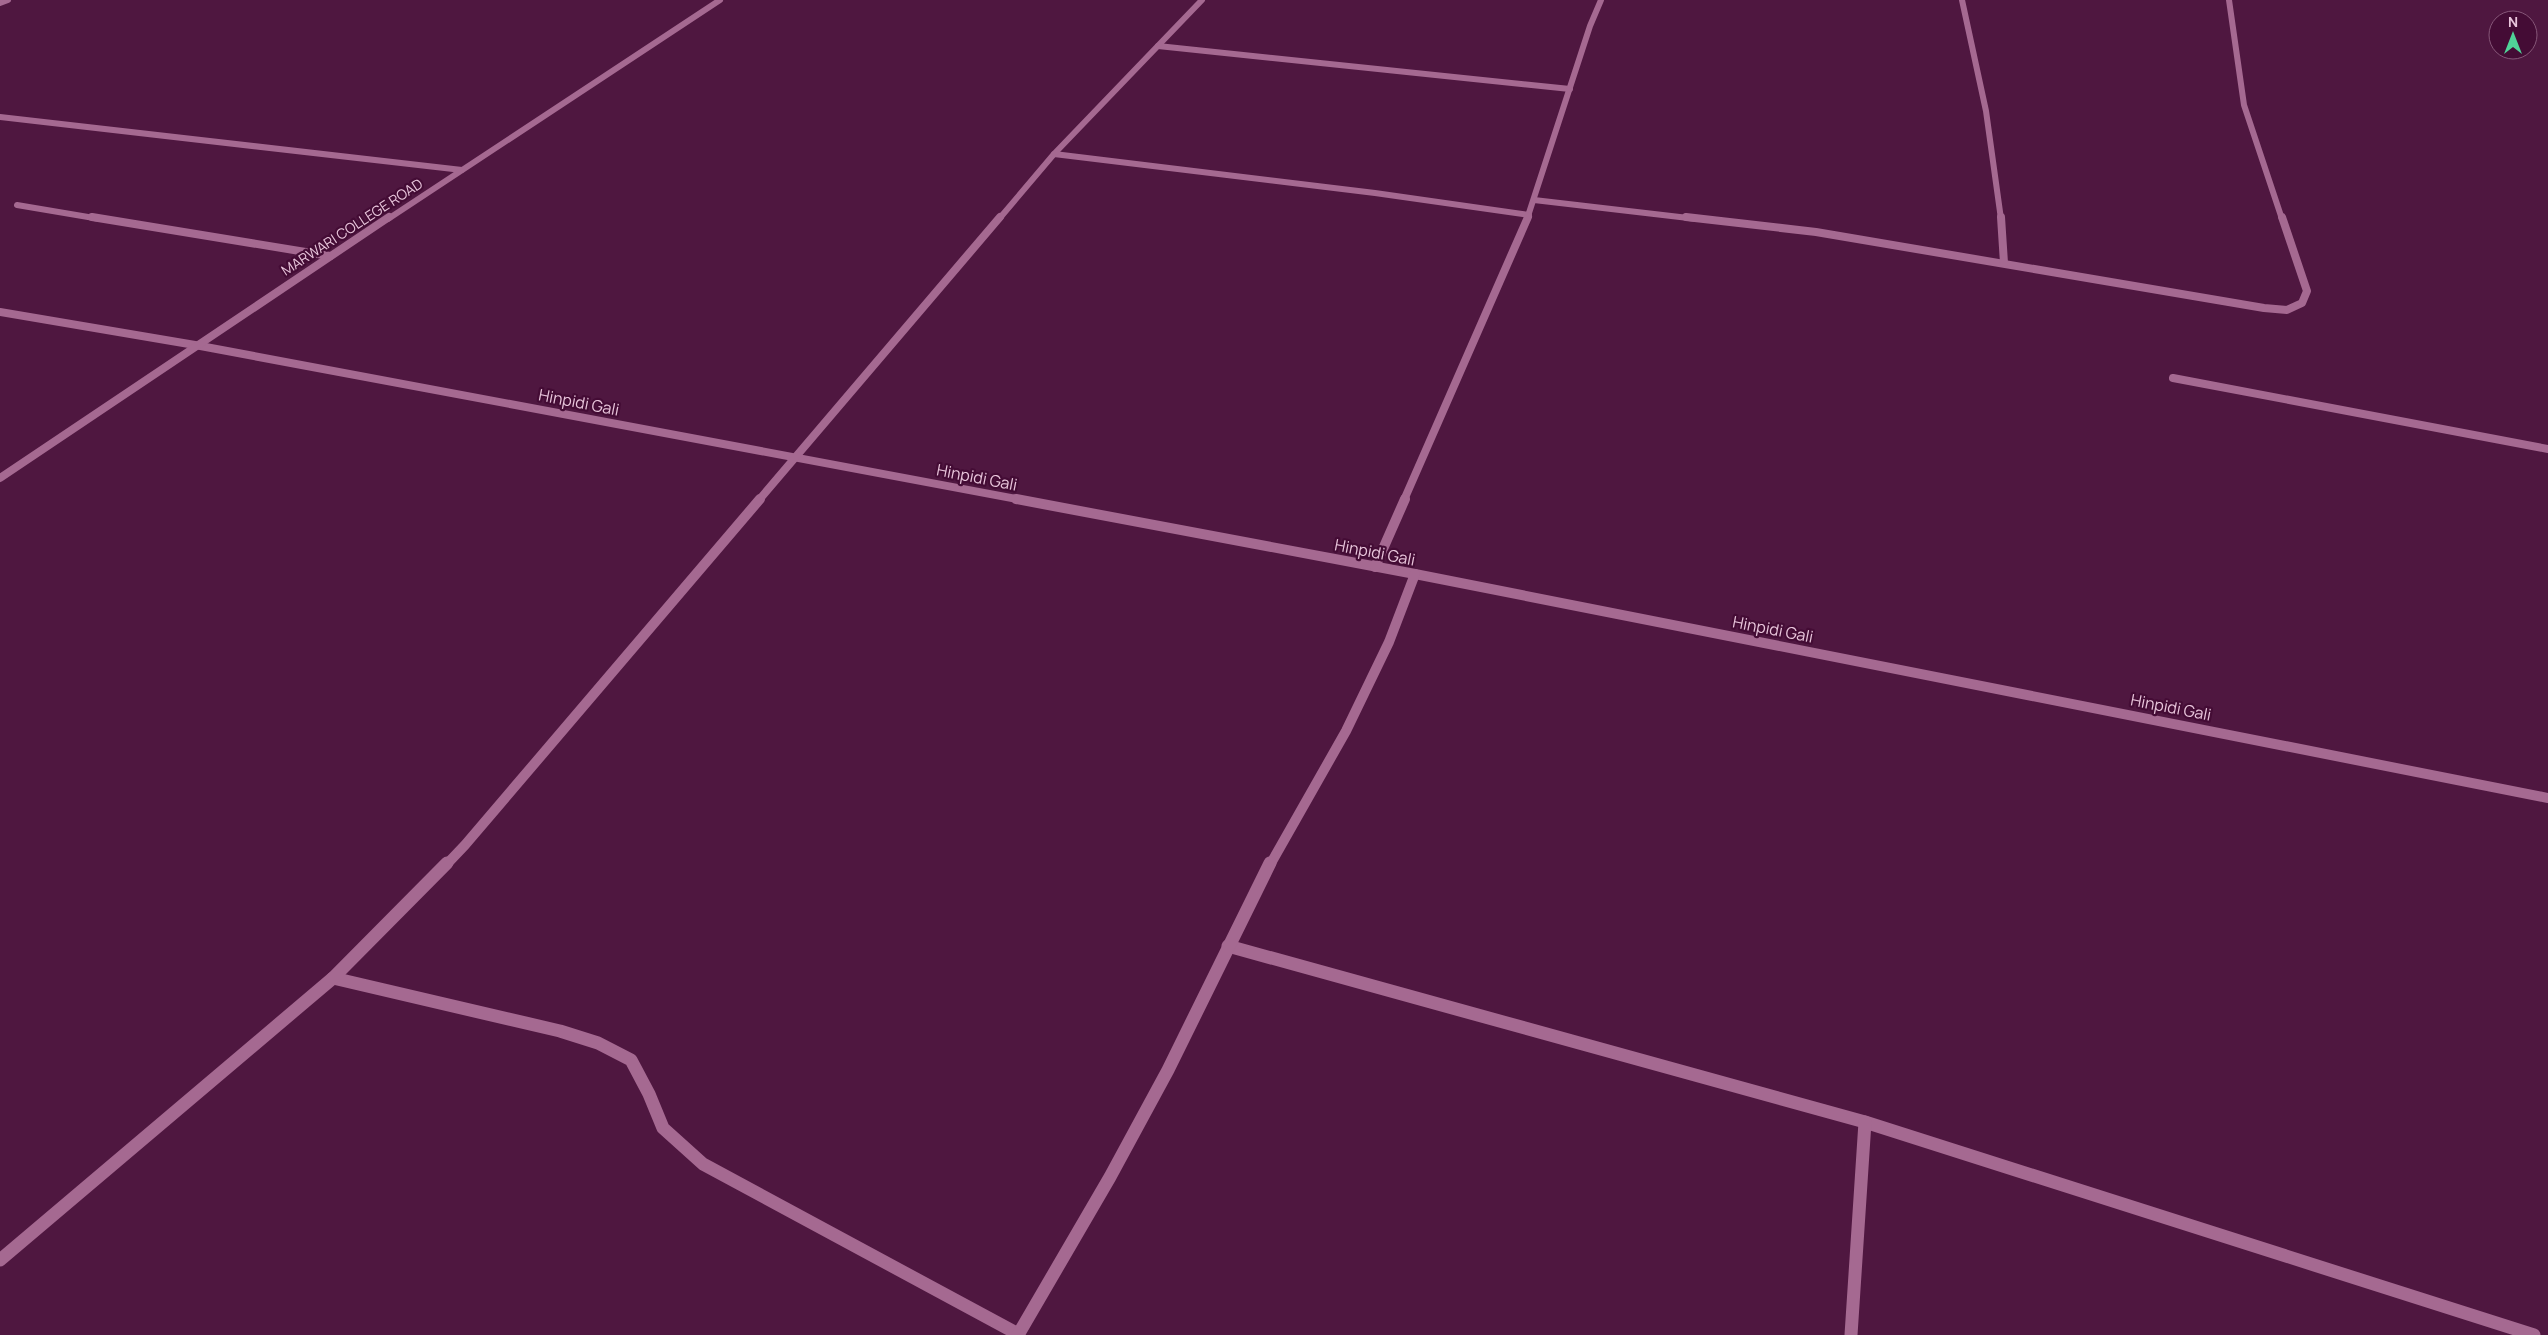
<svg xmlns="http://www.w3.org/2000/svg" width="2548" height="1335" viewBox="0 0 2548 1335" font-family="Manrope,sans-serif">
<rect width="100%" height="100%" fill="#4f1740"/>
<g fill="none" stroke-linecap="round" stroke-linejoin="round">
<g stroke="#a56991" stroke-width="6">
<path d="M 1962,0 L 1986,111 L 2001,219"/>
<path d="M 2229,0 L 2244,105 L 2282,219"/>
<path d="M 0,3 L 8,0"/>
<path d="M 1158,46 L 1570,89"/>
<path d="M 0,117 L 462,170"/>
<path d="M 1054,154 L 1375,193 L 1529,215"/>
<path d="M 1534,200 L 1697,219"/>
<path d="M 17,205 L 100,219"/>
<path d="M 388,219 L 720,0"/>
<path d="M 999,219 L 1054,154 L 1202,0"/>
<path d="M 1527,219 L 1590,26 L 1601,0"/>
</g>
<g stroke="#a56991" stroke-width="8">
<path d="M 92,217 L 330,256"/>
<path d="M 1686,217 L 1816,232 L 2264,308 L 2287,310 L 2302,303 L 2307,291 L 2282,217"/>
<path d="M 2001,217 L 2004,263"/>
<path d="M 0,312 L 195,345 L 1022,500"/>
<path d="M 2173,378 L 2548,449"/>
<path d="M 0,478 L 389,217"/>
<path d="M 759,500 L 1000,217"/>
<path d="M 1404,500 L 1528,217"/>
</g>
<g stroke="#a56991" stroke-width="10">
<path d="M 1016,499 L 1415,574 L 2548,798"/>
<path d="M 1375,567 L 1405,499"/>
<path d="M 446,865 L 465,845 L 760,499"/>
<path d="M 1270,865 L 1346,731 L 1389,642 L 1415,574"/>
</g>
<g stroke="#a56991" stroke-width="13">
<path d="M 1228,946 L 1865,1122 L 2534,1335"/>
<path d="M 333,978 L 560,1031 L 598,1043 L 631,1060 L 649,1094 L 663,1128 L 703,1164 L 1018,1334"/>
<path d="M 0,1260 L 333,978 L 447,863"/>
<path d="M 1018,1335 L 1110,1177 L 1168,1070 L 1270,863"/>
<path d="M 1851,1335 L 1865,1122"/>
</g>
</g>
<g text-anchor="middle" stroke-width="4.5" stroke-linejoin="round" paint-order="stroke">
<g font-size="14" fill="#e9c6dc" stroke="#440c35">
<text transform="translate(352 227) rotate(-33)" y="5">MARWARI COLLEGE ROAD</text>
</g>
<g font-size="16" fill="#e9c6dc" stroke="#440c35">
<text transform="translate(579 402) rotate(11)" y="6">Hinpidi Gali</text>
<text transform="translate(977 477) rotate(11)" y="6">Hinpidi Gali</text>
<text transform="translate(1375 552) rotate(11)" y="6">Hinpidi Gali</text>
<text transform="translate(1773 629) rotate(11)" y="6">Hinpidi Gali</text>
<text transform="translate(2171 707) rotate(11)" y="6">Hinpidi Gali</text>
</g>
</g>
<g transform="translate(2513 35)"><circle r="24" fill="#440c35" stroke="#865678"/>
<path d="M0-4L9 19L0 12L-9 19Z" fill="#50d398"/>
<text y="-8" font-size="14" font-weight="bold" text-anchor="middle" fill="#e9c6dc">N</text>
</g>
</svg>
